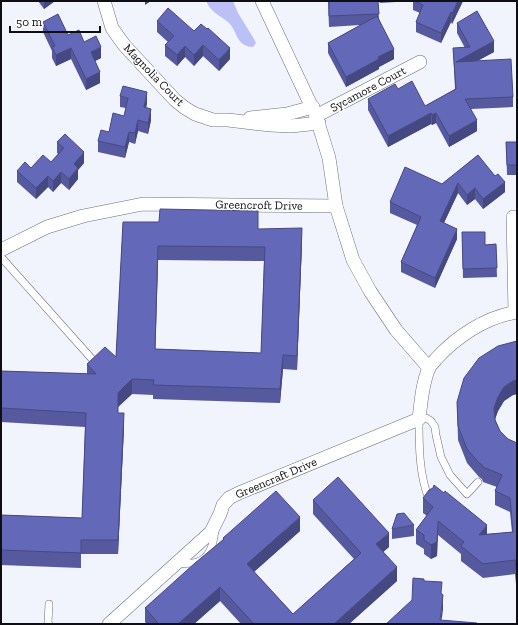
<svg xmlns="http://www.w3.org/2000/svg" width="518" height="625" viewBox="0 0 518 625" font-family="'Zilla Slab',serif">
<rect width="100%" height="100%" fill="#f1f3fd"/>
<path fill="#bbc1f6" d="M 206,1 L 233,1 L 238,13 L 254,39 L 256,43 L 253,47 C 235,46 238,31 228,22 C 219,15 211,12 206,1 Z"/>
<g fill="none" stroke-linecap="round" stroke-linejoin="round">
<defs>
<g id="service">
<path d="M 1,257 L 92,359"/>
<path d="M 429,499 C 419,475 419,445 419,419 L 426,418 L 431,421 L 435,427 L 436,435 L 441,457 L 450,475 L 467,494 L 478,482"/>
<path d="M 178,564 C 184,563 191,564 197,562 C 211,558 214,542 215,529"/>
<path d="M 49,604 L 48,622 L 49,624"/>
</g>
<g id="minor">
<path d="M 104,1 L 112,28 L 119,38 L 125,46 L 175,100 L 185,108 L 195,114 L 213,120 L 228,120 L 270,125 L 291,126 L 319,123"/>
<path d="M 262,1 L 316,116 L 329,158 L 336,206 L 353,260 L 370,291 L 396,330 L 429,368"/>
<path d="M 316,116 L 420,62"/>
<path d="M 250,118 L 287,114 L 313,107"/>
<path d="M 513,217 L 515,312"/>
<path d="M 1,250 L 47,227 L 83,216 L 143,204 L 336,206"/>
<path d="M 109,624 L 211,532 L 220,514 L 223,505 L 229,498 L 239,493 L 419,419 C 421,403 422,384 429,368 C 430,365 434,362 436,359 C 457,336 486,317 517,312"/>
</g>
</defs>
<use href="#service" stroke="#6d6f7d" stroke-width="8"/>
<use href="#minor" stroke="#6d6f7d" stroke-width="14"/>
<use href="#service" stroke="#fff" stroke-width="7"/>
<use href="#minor" stroke="#fff" stroke-width="13"/>
</g>
<g fill="#56599e" fill-rule="evenodd">
<path d="M 38,1 L 55,1 L 44,9 Z"/>
<path d="M 328,1 L 378,1 L 379,19 L 394,59 L 379,67 L 379,69 L 346,87 L 328,53 L 328,43 L 360,25 L 329,27 Z"/>
<path d="M 379,1 L 412,1 L 380,3 Z"/>
<path d="M 413,1 L 463,1 L 452,24 L 451,22 L 441,43 L 416,32 L 416,22 L 420,13 L 413,10 Z"/>
<path d="M 157,21 L 194,31 L 230,59 L 219,71 L 203,56 L 194,66 L 185,57 L 177,66 L 165,56 L 165,45 L 168,42 L 157,32 Z"/>
<path d="M 43,22 L 68,35 L 84,42 L 101,58 L 95,61 L 100,83 L 86,90 L 71,59 L 56,66 L 52,58 L 52,51 L 43,32 Z"/>
<path d="M 457,23 L 494,52 L 476,61 L 513,97 L 513,107 L 471,109 L 477,131 L 449,147 L 436,123 L 432,125 L 431,124 L 388,147 L 368,110 L 368,99 L 398,89 L 425,106 L 455,89 L 453,48 L 465,48 L 457,33 Z"/>
<path d="M 120,96 L 147,103 L 146,108 L 151,120 L 148,134 L 138,131 L 135,144 L 129,142 L 125,158 L 98,152 L 98,141 L 109,132 L 124,116 L 126,108 L 120,107 Z"/>
<path d="M 57,142 L 84,163 L 78,170 L 78,179 L 69,190 L 61,183 L 53,192 L 48,187 L 36,199 L 17,182 L 17,171 L 31,168 L 51,162 L 58,154 L 57,153 Z"/>
<path d="M 506,142 L 517,142 L 517,175 L 507,175 Z"/>
<path d="M 478,155 L 505,192 L 483,209 L 475,199 L 467,205 L 458,193 L 444,223 L 457,239 L 435,288 L 401,272 L 401,262 L 417,225 L 390,213 L 390,202 L 442,184 Z"/>
<path d="M 123,222 L 258,229 L 302,242 L 297,370 L 283,369 L 280,403 L 153,399 L 153,395 L 132,394 L 118,407 L 118,413 L 124,427 L 118,554 L 81,554 L 81,568 L 1,565 L 1,515 L 82,518 L 85,427 L 1,422 L 1,371 L 87,374 L 87,364 L 116,357 ZM 158,260 L 264,261 L 261,353 L 155,349 Z"/>
<path d="M 462,232 L 485,245 L 496,244 L 497,277 L 463,278 Z"/>
<path d="M 517,341 L 517,394 L 513,395 L 504,401 L 498,411 L 495,419 L 500,431 L 508,439 L 517,443 L 517,583 L 516,584 L 515,574 L 483,578 L 461,561 L 461,554 L 438,535 L 437,556 L 431,559 L 424,554 L 424,549 L 416,544 L 416,530 L 427,516 L 423,513 L 423,498 L 487,534 L 512,532 L 510,512 L 495,505 L 495,491 L 497,487 L 483,482 L 482,479 L 479,477 L 467,463 L 458,440 L 457,402 Z"/>
<path d="M 313,500 L 389,547 L 383,552 L 397,581 L 349,624 L 241,624 L 220,601 L 194,624 L 147,624 L 145,622 L 145,608 L 223,540 L 223,538 L 300,531 L 254,572 L 293,614 L 354,559 L 313,514 Z"/>
<path d="M 414,525 L 414,536 L 392,539 L 392,529 Z"/>
</g>
<g fill="#464981">
<path d="M 44,1 L 55,1 L 44,9 Z"/>
<path d="M 145,1 L 151,1 L 145,5 Z"/>
<path d="M 458,1 L 463,1 L 452,24 L 452,14 Z"/>
<path d="M 451,12 L 451,22 L 441,43 L 441,33 Z"/>
<path d="M 494,41 L 494,52 L 456,73 L 456,62 Z"/>
<path d="M 203,45 L 203,56 L 194,66 L 194,55 Z"/>
<path d="M 185,46 L 185,57 L 177,66 L 177,55 Z"/>
<path d="M 101,47 L 101,58 L 91,63 L 91,52 Z"/>
<path d="M 71,48 L 71,59 L 56,66 L 56,55 Z"/>
<path d="M 230,48 L 230,59 L 219,71 L 219,60 Z"/>
<path d="M 394,49 L 394,59 L 379,67 L 379,69 L 346,87 L 346,77 L 378,57 Z"/>
<path d="M 100,72 L 100,83 L 86,90 L 86,79 Z"/>
<path d="M 147,92 L 147,103 L 144,118 L 144,107 Z"/>
<path d="M 151,109 L 151,120 L 148,134 L 148,123 Z"/>
<path d="M 431,113 L 431,124 L 388,147 L 388,136 Z"/>
<path d="M 436,113 L 436,123 L 432,125 L 432,115 Z"/>
<path d="M 138,120 L 138,131 L 135,144 L 135,133 Z"/>
<path d="M 477,120 L 477,131 L 449,147 L 449,136 Z"/>
<path d="M 129,132 L 129,142 L 125,158 L 125,147 Z"/>
<path d="M 84,152 L 84,163 L 78,170 L 78,179 L 69,190 L 69,179 L 74,164 Z"/>
<path d="M 61,172 L 61,183 L 53,192 L 53,181 Z"/>
<path d="M 48,176 L 48,187 L 36,199 L 36,188 Z"/>
<path d="M 505,182 L 505,192 L 483,209 L 483,199 Z"/>
<path d="M 458,183 L 458,193 L 440,231 L 440,221 Z"/>
<path d="M 475,188 L 475,199 L 467,205 L 467,195 Z"/>
<path d="M 302,228 L 302,242 L 297,370 L 297,356 Z"/>
<path d="M 457,229 L 457,239 L 435,288 L 435,278 Z"/>
<path d="M 158,246 L 158,260 L 155,363 L 155,349 Z"/>
<path d="M 283,355 L 283,369 L 280,403 L 280,389 Z"/>
<path d="M 132,379 L 132,394 L 118,407 L 118,393 Z"/>
<path d="M 517,380 L 517,394 L 513,395 L 504,401 L 498,411 L 494,422 L 494,408 L 498,397 L 504,387 L 513,381 Z"/>
<path d="M 124,413 L 124,427 L 118,554 L 118,540 Z"/>
<path d="M 300,517 L 300,531 L 247,578 L 247,564 Z"/>
<path d="M 438,521 L 437,556 L 431,559 L 431,545 Z"/>
<path d="M 487,525 L 487,539 L 479,535 Z"/>
<path d="M 389,533 L 389,547 L 376,558 L 376,544 Z"/>
<path d="M 397,567 L 397,581 L 349,624 L 334,624 Z"/>
<path d="M 220,587 L 220,601 L 194,624 L 178,624 Z"/>
<path d="M 443,595 L 443,610 L 441,624 L 440,624 Z"/>
</g>
<g fill="#6468b8" stroke="#464981" fill-rule="evenodd">
<path d="M 329,1 L 378,1 L 379,14 L 329,16 Z"/>
<path d="M 415,1 L 458,1 L 452,14 L 451,12 L 441,33 L 416,22 L 423,5 Z"/>
<path d="M 168,8 L 194,31 L 201,24 L 207,29 L 208,28 L 230,48 L 219,60 L 203,45 L 194,55 L 185,46 L 177,55 L 165,45 L 174,36 L 157,21 Z"/>
<path d="M 477,11 L 494,41 L 456,62 L 511,59 L 513,97 L 465,99 L 477,120 L 449,136 L 436,113 L 432,115 L 431,113 L 388,136 L 368,99 L 395,84 L 398,89 L 412,81 L 425,106 L 456,89 L 453,48 L 470,47 L 457,23 Z"/>
<path d="M 58,14 L 68,35 L 79,30 L 84,42 L 96,36 L 101,47 L 91,52 L 100,72 L 86,79 L 71,48 L 56,55 L 52,47 L 55,46 L 43,22 Z"/>
<path d="M 377,16 L 394,49 L 378,57 L 379,59 L 346,77 L 328,43 Z"/>
<path d="M 123,86 L 147,92 L 144,107 L 151,109 L 148,123 L 138,120 L 135,133 L 129,132 L 125,147 L 98,141 L 101,130 L 109,132 L 113,113 L 124,116 L 128,98 L 120,96 Z"/>
<path d="M 65,134 L 84,152 L 74,164 L 78,168 L 69,179 L 61,172 L 53,181 L 48,176 L 36,188 L 17,171 L 25,162 L 31,168 L 43,155 L 51,162 L 64,148 L 57,142 Z"/>
<path d="M 506,142 L 517,142 L 517,165 L 507,165 Z"/>
<path d="M 478,155 L 495,176 L 498,174 L 505,182 L 483,199 L 475,188 L 467,195 L 458,183 L 440,221 L 457,229 L 435,278 L 401,262 L 421,217 L 390,202 L 405,167 L 442,184 Z"/>
<path d="M 160,209 L 258,211 L 258,229 L 302,228 L 297,356 L 283,355 L 280,389 L 153,385 L 154,380 L 132,379 L 118,393 L 118,413 L 124,413 L 118,540 L 81,540 L 81,553 L 1,550 L 1,515 L 82,518 L 86,413 L 1,408 L 1,371 L 96,374 L 87,364 L 105,347 L 116,357 L 123,222 L 159,222 ZM 158,246 L 265,247 L 261,353 L 155,349 Z"/>
<path d="M 462,232 L 485,232 L 485,245 L 496,244 L 497,268 L 463,269 Z"/>
<path d="M 517,341 L 517,380 L 513,381 L 504,387 L 498,397 L 494,408 L 495,420 L 500,431 L 508,439 L 517,443 L 517,569 L 516,569 L 515,560 L 483,564 L 461,546 L 464,542 L 438,521 L 437,542 L 431,545 L 424,540 L 424,535 L 416,530 L 433,507 L 423,498 L 429,490 L 433,488 L 434,485 L 444,493 L 445,491 L 487,525 L 479,535 L 513,532 L 510,498 L 495,491 L 502,475 L 483,467 L 482,465 L 479,463 L 467,449 L 458,426 L 457,402 L 464,378 L 479,358 L 498,346 Z"/>
<path d="M 338,477 L 389,533 L 376,544 L 397,567 L 334,624 L 254,624 L 220,587 L 178,624 L 159,624 L 145,608 L 195,563 L 224,539 L 223,538 L 276,491 L 300,517 L 247,564 L 293,614 L 361,553 L 313,500 Z"/>
<path d="M 404,513 L 414,525 L 392,529 L 397,514 Z"/>
<path d="M 413,578 L 424,579 L 424,581 L 442,582 L 441,593 L 443,595 L 440,620 L 477,623 L 477,624 L 386,624 L 412,600 Z"/>
</g>
<g text-anchor="middle" stroke-width="3" stroke-linejoin="round" paint-order="stroke">
<g font-size="12" fill="#0e0e13" stroke="#fff">
<text transform="translate(154 75) rotate(46)" y="4">Magnolia Court</text>
<text transform="translate(368 89) rotate(-28)" y="4">Sycamore Court</text>
<text transform="translate(259 205) rotate(1)" y="4">Greencroft Drive</text>
<text transform="translate(276 478) rotate(-23)" y="4">Greencraft Drive</text>
</g>
</g>
<rect width="518" height="625" fill="none" stroke="#0e0e13" stroke-width="4"/>
<path d="M10 26v6h90v-6" fill="none" stroke="#0e0e13" stroke-width="2"/>
<text x="16" y="26" font-size="12" fill="#0e0e13" stroke="#ffffff" stroke-width="3" paint-order="stroke">50 m</text>
</svg>
